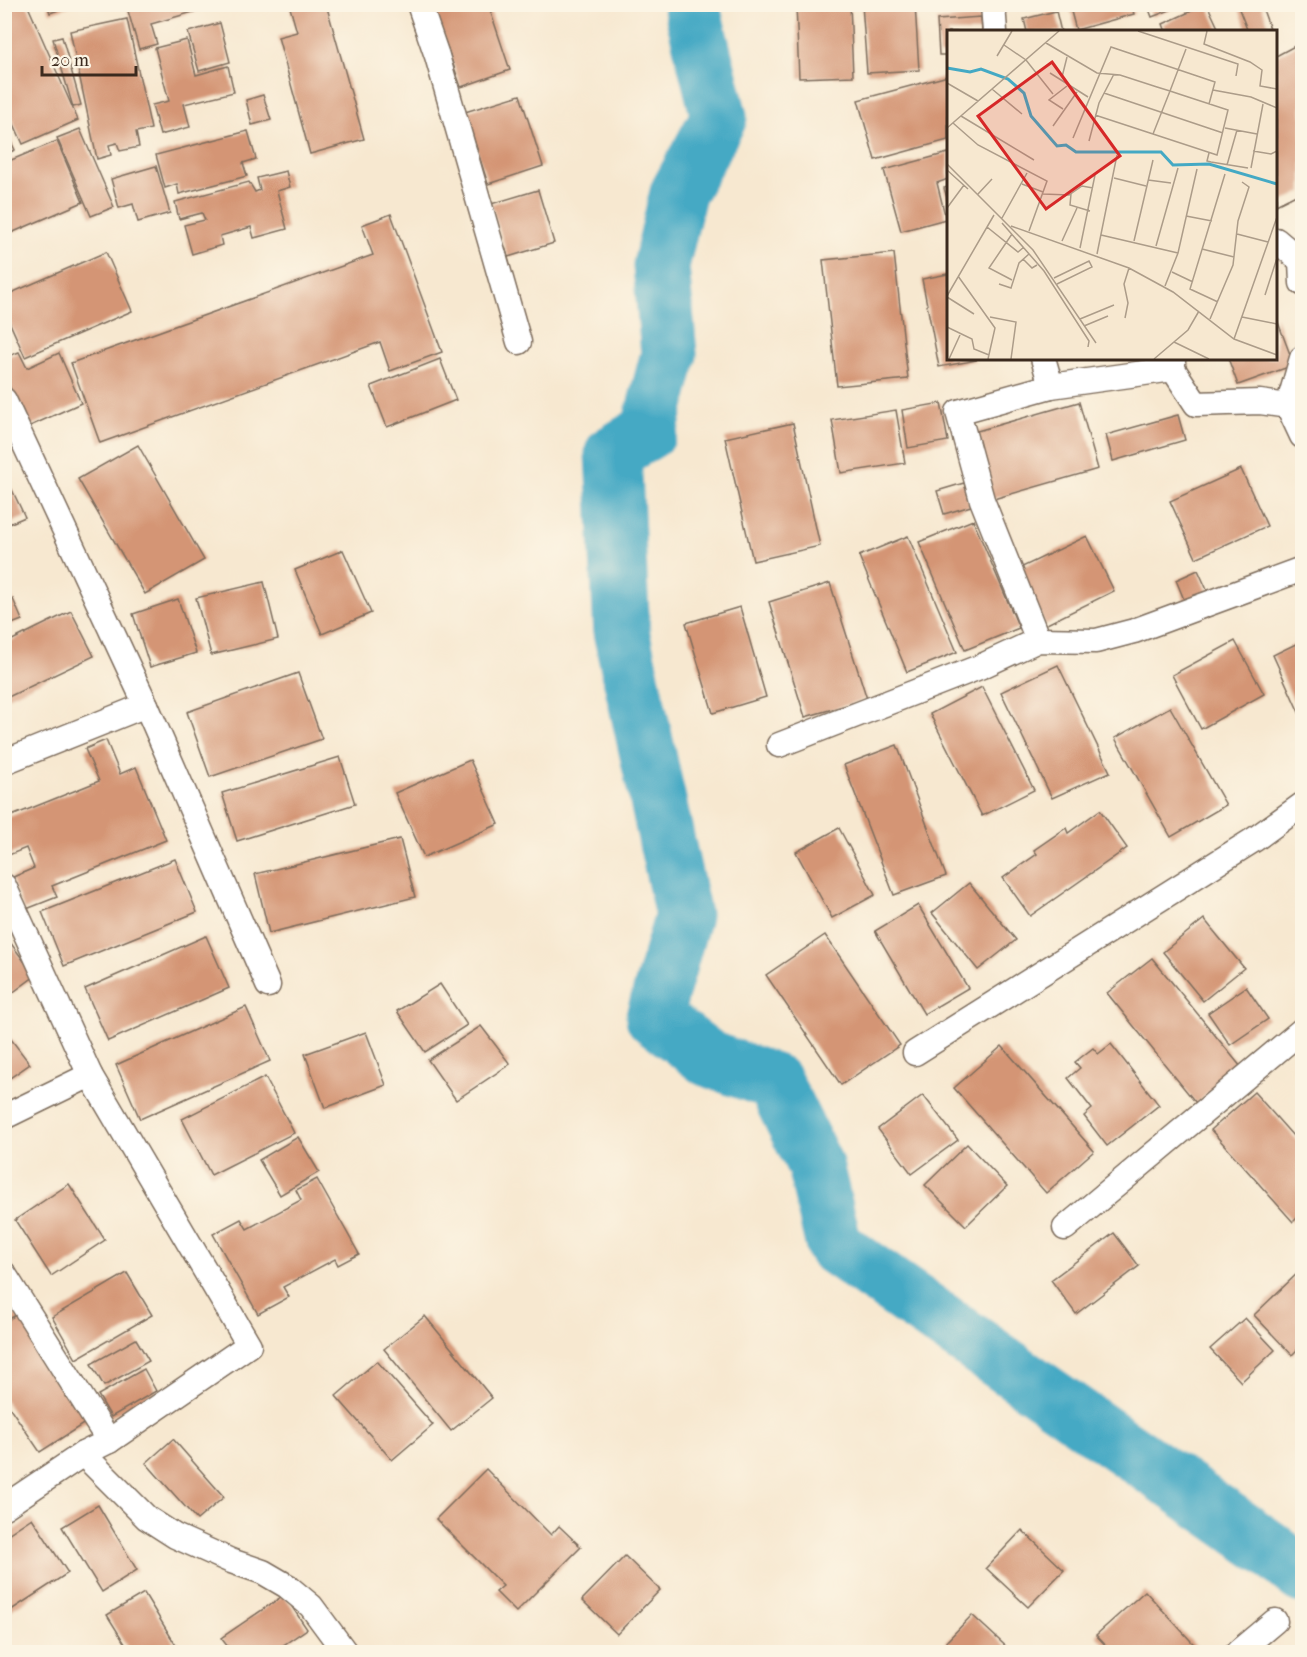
<svg xmlns="http://www.w3.org/2000/svg" width="1307" height="1657" viewBox="0 0 1307 1657" font-family="'IM FELL French Canon',serif">
<rect width="100%" height="100%" fill="#fcf5e5"/>
<filter id="ink" filterUnits="userSpaceOnUse"><feTurbulence type="fractalNoise" baseFrequency=".0167" numOctaves="2"/><feDisplacementMap in="SourceGraphic" scale="12" xChannelSelector="R" yChannelSelector="G"/><feConvolveMatrix kernelMatrix="1 2 1 2 8 2 1 2 1" color-interpolation-filters="sRGB"/></filter>
<filter id="wash" filterUnits="userSpaceOnUse"><feTurbulence type="fractalNoise" baseFrequency=".008" numOctaves="4" result="noise"/><feDisplacementMap in="SourceGraphic" scale="24" xChannelSelector="R" yChannelSelector="G"/><feGaussianBlur stdDeviation="1.35" result="paint"/><feColorMatrix in="noise" values="0 0 0 0 0 0 0 0 0 0 0 0 0 0 0 0 0 1.4 0 .05"/><feComposite in="paint" operator="in"/></filter>
<g filter="url(#wash)">
<rect width="100%" height="100%" fill="#f7e8d0"/>
<g fill="none" stroke-linecap="round" stroke-linejoin="round">
<path stroke="#44a9c4" stroke-width="57" d="M 691,4 L 719,117 L 678,193 L 661,266 L 669,354 L 649,431 L 613,453 L 622,636 L 683,915 L 654,1017 L 709,1059 L 774,1082 L 815,1165 L 834,1246 L 1270,1549 L 1302,1575"/>
</g>
<g id="blocks">
<g fill="#d49575">
<path d="M 20,4 L 27,4 L 78,120 L 23,144 L 4,102 L 4,11 Z"/>
<path d="M 47,4 L 72,4 L 72,5 L 50,13 Z"/>
<path d="M 126,4 L 198,4 L 200,10 L 151,24 L 157,44 L 139,49 Z"/>
<path d="M 289,4 L 326,4 L 364,139 L 310,154 L 278,37 L 297,32 Z"/>
<path d="M 432,4 L 488,4 L 510,70 L 461,87 Z"/>
<path d="M 796,4 L 850,4 L 853,76 L 799,78 Z"/>
<path d="M 862,4 L 915,4 L 919,70 L 867,73 Z"/>
<path d="M 1069,4 L 1131,4 L 1134,14 L 1076,30 Z"/>
<path d="M 1147,4 L 1183,4 L 1183,5 L 1152,17 Z"/>
<path d="M 1207,4 L 1220,32 L 1166,32 L 1163,24 Z"/>
<path d="M 1237,4 L 1261,4 L 1271,32 L 1248,32 Z"/>
<rect x="937" y="5" width="40" height="4"/>
<path d="M 1056,11 L 1061,32 L 1027,32 L 1024,19 Z"/>
<path d="M 981,17 L 982,32 L 948,32 L 948,55 L 939,55 L 937,20 Z"/>
<path d="M 127,19 L 151,129 L 136,132 L 139,147 L 120,151 L 117,143 L 109,145 L 111,155 L 97,159 L 70,31 Z"/>
<path d="M 220,23 L 230,62 L 199,71 L 188,32 Z"/>
<path d="M 62,37 L 81,105 L 73,107 L 53,39 Z"/>
<path d="M 187,40 L 196,75 L 228,66 L 234,92 L 184,104 L 190,127 L 160,135 L 152,105 L 169,101 L 155,48 Z"/>
<path d="M 1302,42 L 1302,192 L 1276,205 L 1276,56 Z"/>
<path d="M 948,76 L 948,140 L 875,160 L 858,100 Z"/>
<path d="M 263,95 L 271,120 L 252,125 L 246,100 Z"/>
<path d="M 520,95 L 543,166 L 488,184 L 465,112 Z"/>
<path d="M 4,128 L 15,150 L 4,155 Z"/>
<path d="M 80,129 L 114,207 L 91,216 L 57,138 Z"/>
<path d="M 248,131 L 256,159 L 243,163 L 247,176 L 179,194 L 177,184 L 165,188 L 156,155 Z"/>
<path d="M 57,141 L 83,202 L 4,236 L 4,163 Z"/>
<path d="M 948,153 L 948,179 L 937,183 L 946,219 L 901,231 L 884,170 Z"/>
<path d="M 156,166 L 170,213 L 138,222 L 133,204 L 119,208 L 111,179 Z"/>
<path d="M 286,171 L 290,187 L 277,191 L 287,229 L 254,238 L 251,227 L 220,236 L 222,245 L 192,254 L 184,225 L 205,220 L 202,213 L 179,219 L 175,202 L 249,182 L 255,192 L 260,190 L 257,178 Z"/>
<path d="M 948,187 L 948,201 L 944,188 Z"/>
<path d="M 538,190 L 554,243 L 508,257 L 491,204 Z"/>
<path d="M 391,214 L 442,352 L 390,371 L 380,342 L 100,443 L 71,363 L 373,255 L 362,225 Z"/>
<path d="M 106,252 L 132,311 L 25,357 L 4,310 L 4,296 Z"/>
<path d="M 894,253 L 908,379 L 837,386 L 823,260 Z"/>
<path d="M 948,274 L 948,358 L 977,360 L 939,367 L 922,279 Z"/>
<path d="M 1276,317 L 1294,365 L 1238,385 L 1228,358 L 1276,358 Z"/>
<path d="M 19,352 L 27,368 L 59,353 L 81,403 L 28,427 L 4,374 L 4,358 Z"/>
<path d="M 440,359 L 456,400 L 387,427 L 371,386 Z"/>
<path d="M 1079,402 L 1098,469 L 990,500 L 970,433 Z"/>
<path d="M 941,403 L 948,441 L 908,448 L 902,410 Z"/>
<path d="M 896,410 L 905,463 L 841,473 L 832,420 Z"/>
<path d="M 1178,415 L 1185,440 L 1113,461 L 1106,435 Z"/>
<path d="M 793,423 L 820,546 L 753,561 L 725,438 Z"/>
<path d="M 138,445 L 204,560 L 145,594 L 78,479 Z"/>
<path d="M 1241,469 L 1267,526 L 1196,558 L 1170,501 Z"/>
<path d="M 4,473 L 25,517 L 4,526 Z"/>
<path d="M 964,483 L 971,506 L 944,514 L 937,491 Z"/>
<path d="M 973,520 L 1019,628 L 965,650 L 919,542 Z"/>
<path d="M 908,536 L 957,652 L 907,672 L 859,556 Z"/>
<path d="M 1087,536 L 1114,591 L 1045,625 L 1018,569 Z"/>
<path d="M 343,550 L 371,613 L 322,634 L 295,570 Z"/>
<path d="M 1198,570 L 1208,592 L 1185,602 L 1176,580 Z"/>
<path d="M 264,582 L 278,639 L 211,655 L 196,598 Z"/>
<path d="M 830,583 L 867,699 L 805,717 L 769,602 Z"/>
<path d="M 13,599 L 22,620 L 4,627 L 4,603 Z"/>
<path d="M 178,599 L 196,653 L 150,667 L 133,614 Z"/>
<path d="M 740,607 L 766,697 L 713,713 L 686,623 Z"/>
<path d="M 71,611 L 94,656 L 4,699 L 4,644 Z"/>
<path d="M 1235,641 L 1264,694 L 1201,729 L 1172,675 Z"/>
<path d="M 1302,641 L 1302,719 L 1273,655 Z"/>
<path d="M 1058,665 L 1110,772 L 1052,798 L 1001,692 Z"/>
<path d="M 298,673 L 322,739 L 210,777 L 187,712 Z"/>
<path d="M 982,687 L 1034,790 L 982,816 L 930,714 Z"/>
<path d="M 1170,707 L 1226,805 L 1171,837 L 1115,738 Z"/>
<path d="M 106,740 L 120,774 L 136,767 L 166,840 L 52,886 L 57,897 L 24,910 L 11,878 L 34,868 L 26,848 L 4,857 L 4,819 L 99,781 L 85,749 Z"/>
<path d="M 897,745 L 946,876 L 894,895 L 844,765 Z"/>
<path d="M 340,757 L 355,804 L 237,841 L 222,793 Z"/>
<path d="M 470,760 L 499,824 L 424,857 L 395,793 Z"/>
<path d="M 1100,810 L 1127,848 L 1030,916 L 1003,878 L 1037,854 L 1034,850 L 1066,828 L 1068,833 Z"/>
<path d="M 839,828 L 875,895 L 832,918 L 796,852 Z"/>
<path d="M 400,839 L 415,897 L 269,933 L 255,874 Z"/>
<path d="M 175,859 L 197,912 L 64,966 L 42,912 Z"/>
<path d="M 969,883 L 1016,940 L 978,970 L 932,913 Z"/>
<path d="M 918,905 L 968,988 L 924,1014 L 875,931 Z"/>
<path d="M 1204,919 L 1244,968 L 1203,1001 L 1163,952 Z"/>
<path d="M 4,934 L 35,976 L 4,999 Z"/>
<path d="M 825,935 L 900,1045 L 841,1085 L 766,975 Z"/>
<path d="M 206,936 L 229,988 L 108,1041 L 85,989 Z"/>
<path d="M 1152,958 L 1241,1067 L 1196,1103 L 1107,993 Z"/>
<path d="M 440,984 L 467,1025 L 425,1052 L 397,1011 Z"/>
<path d="M 1246,987 L 1268,1019 L 1230,1045 L 1208,1013 Z"/>
<path d="M 246,1007 L 270,1061 L 140,1119 L 116,1065 Z"/>
<path d="M 481,1026 L 510,1064 L 456,1100 L 428,1060 Z"/>
<path d="M 4,1030 L 30,1064 L 4,1082 Z"/>
<path d="M 366,1032 L 386,1085 L 325,1108 L 305,1054 Z"/>
<path d="M 1111,1044 L 1159,1105 L 1107,1146 L 1084,1116 L 1092,1109 L 1068,1078 L 1080,1068 L 1075,1062 L 1093,1048 L 1098,1054 Z"/>
<path d="M 1002,1046 L 1094,1151 L 1046,1193 L 954,1088 Z"/>
<path d="M 265,1077 L 294,1133 L 211,1175 L 182,1119 Z"/>
<path d="M 1254,1092 L 1302,1146 L 1302,1213 L 1293,1222 L 1211,1130 Z"/>
<path d="M 923,1095 L 958,1140 L 912,1174 L 878,1129 Z"/>
<path d="M 298,1137 L 319,1172 L 280,1195 L 259,1160 Z"/>
<path d="M 967,1144 L 1007,1186 L 966,1226 L 925,1185 Z"/>
<path d="M 317,1179 L 359,1254 L 338,1265 L 335,1259 L 283,1287 L 289,1297 L 258,1314 L 213,1234 L 241,1219 L 247,1229 L 301,1200 L 296,1190 Z"/>
<path d="M 69,1184 L 105,1240 L 51,1276 L 15,1220 Z"/>
<path d="M 1114,1233 L 1139,1266 L 1076,1314 L 1051,1280 Z"/>
<path d="M 1302,1269 L 1302,1345 L 1292,1355 L 1254,1315 Z"/>
<path d="M 127,1273 L 152,1315 L 76,1359 L 52,1317 Z"/>
<path d="M 21,1312 L 91,1419 L 40,1452 L 4,1399 L 4,1322 Z"/>
<path d="M 425,1316 L 492,1398 L 451,1431 L 384,1349 Z"/>
<path d="M 1245,1318 L 1275,1350 L 1241,1382 L 1210,1349 Z"/>
<path d="M 136,1339 L 149,1361 L 104,1386 L 91,1364 Z"/>
<path d="M 377,1361 L 433,1425 L 392,1460 L 336,1396 Z"/>
<path d="M 144,1369 L 156,1391 L 111,1417 L 98,1395 Z"/>
<path d="M 173,1439 L 224,1497 L 197,1520 L 146,1463 Z"/>
<path d="M 486,1469 L 551,1535 L 559,1526 L 581,1547 L 516,1612 L 496,1592 L 503,1586 L 436,1519 Z"/>
<path d="M 98,1505 L 137,1570 L 102,1592 L 62,1527 Z"/>
<path d="M 32,1518 L 68,1573 L 5,1614 L 5,1536 Z"/>
<path d="M 1022,1530 L 1064,1570 L 1028,1607 L 986,1568 Z"/>
<path d="M 625,1556 L 660,1590 L 617,1634 L 582,1600 Z"/>
<path d="M 1145,1591 L 1201,1652 L 1112,1652 L 1096,1635 Z"/>
<path d="M 144,1593 L 180,1652 L 130,1652 L 107,1615 Z"/>
<path d="M 284,1595 L 307,1629 L 273,1652 L 232,1652 L 221,1638 Z"/>
<path d="M 972,1615 L 1012,1652 L 955,1652 L 956,1651 L 946,1642 Z"/>
</g>
</g>
</g>
<g filter="url(#ink)">
<use href="#blocks" fill-opacity="0" stroke="#7d6c5c" stroke-width="1.5"/>
<g fill="none" stroke-linecap="round" stroke-linejoin="round">
<defs>
<g id="street">
<path d="M 419,4 L 437,56 L 519,342"/>
<path d="M 993,4 L 995,32"/>
<path d="M 1276,240 L 1301,261 L 1302,283"/>
<path d="M 1043,358 L 1051,386"/>
<path d="M 1173,358 L 1173,369 L 1196,404 L 1260,402 L 1288,406"/>
<path d="M 1302,358 L 1288,406 L 1302,436"/>
<path d="M 4,400 L 146,705 L 268,985"/>
<path d="M 1038,640 L 982,500 L 958,412 L 1051,386 L 1173,369"/>
<path d="M 779,745 L 982,666 L 1038,640 L 1096,641 L 1134,631 L 1302,569"/>
<path d="M 4,762 L 146,705"/>
<path d="M 4,886 L 90,1075 L 249,1345 L 109,1441 L 83,1454 L 4,1507"/>
<path d="M 915,1053 L 1255,839 L 1302,805"/>
<path d="M 4,1117 L 90,1075"/>
<path d="M 1065,1228 L 1302,1030"/>
<path d="M 4,1274 L 109,1441"/>
<path d="M 83,1454 L 147,1518 L 175,1536 L 231,1561 L 263,1572 L 287,1586 L 311,1606 L 345,1652"/>
<path d="M 1238,1652 L 1275,1621"/>
</g>
</defs>
<use href="#street" stroke="#7d6c5c" stroke-width="27"/>
<use href="#street" stroke="#fff" stroke-width="24"/>
</g>
</g>
<g transform="translate(947 30)">
<rect width="330" height="330" fill="#f7e8d0"/>
<path fill="none" stroke="#44a9c4" stroke-width="3" d="M 0,38 L 23,42 L 34,39 L 61,49 L 77,63 L 84,86 L 110,116 L 119,115 L 129,122 L 214,122 L 226,135 L 262,134 L 330,154"/>
<path fill="none" stroke="#ac9c89" stroke-width="1.5" d="M 191,1 L 291,34 L 289,46M 260,1 L 257,14 L 303,32 L 315,40 L 313,56 L 330,59M 99,13 L 150,43 L 173,45 L 210,57 L 223,61 L 232,64 L 281,80 L 270,125 L 206,104 L 223,61 L 239,19M 57,15 L 79,30 L 106,64M 50,26 L 65,1M 103,43 L 141,67M 115,47 L 120,27M 0,53 L 31,71M 45,59 L 75,84M 266,60 L 304,67 L 330,78M 157,63 L 276,103M 116,79 L 102,70 L 120,56M 148,85 L 206,104M 14,86 L 87,130M 6,93 L 31,115 L 100,151 L 82,201M 106,96 L 130,62M 0,98 L 112,1M 278,98 L 310,104M 126,108 L 164,17 L 268,52 L 262,74M 142,111 L 152,73 L 167,44M 306,121 L 324,124 L 330,121M 262,123 L 260,131 L 264,132 L 301,138M 0,134 L 86,220 L 149,313M 280,135 L 290,100M 304,138 L 316,74M 0,140 L 21,159M 167,148 L 199,156M 201,150 L 224,153M 75,154 L 96,162M 31,164 L 45,149M 96,164 L 122,165 L 135,156 L 146,158M 124,164 L 123,175 L 143,181M 0,178 L 17,155M 239,186 L 265,191M 55,188 L 80,143M 55,193 L 97,241 L 142,311 L 141,317M 64,196 L 182,238 L 226,262 L 287,309 L 330,325M 40,197 L 71,222 L 77,217M 65,204 L 42,238 L 65,250M 290,204 L 321,212M 154,205 L 231,223M 115,211 L 130,178M 187,211 L 206,130M 209,216 L 231,138M 133,218 L 148,145M 255,219 L 287,227M 150,224 L 170,125M 76,229 L 85,238 L 90,235M 225,242 L 246,252M 11,246 L 48,298 L 41,329M 107,248 L 142,231 L 145,237 L 110,254M 52,254 L 64,258 L 72,233 L 82,224M 218,256 L 231,223 L 250,139M 318,265 L 330,228M 0,266 L 47,185M 0,267 L 27,284M 271,272 L 243,259 L 278,144M 43,287 L 69,292 L 64,329M 295,287 L 330,294M 178,288 L 181,273 L 177,254 L 182,238M 133,289 L 167,275M 263,289 L 286,235 L 291,191 L 302,157 L 295,152M 137,296 L 161,286M 0,297 L 25,309 L 27,319 L 42,325M 287,309 L 330,187M 227,312 L 262,329M 2,329 L 13,305M 207,329 L 241,300 L 252,281"/>
<path fill="#d62828" fill-opacity="0.15" stroke="#d62828" stroke-width="3" d="M 105,32 L 173,126 L 99,179 L 31,86 Z"/>
<rect width="330" height="330" fill="none" stroke="#3b2a1e" stroke-width="3"/>
</g>
<rect width="1307" height="1657" fill="none" stroke="#fcf5e5" stroke-width="24"/>
<path d="M42 66v9h94v-9" fill="none" stroke="#3b2a1e" stroke-width="3"/>
<text x="51" y="66" font-size="18" fill="#3b2a1e" stroke="#fcf5e5" stroke-width="4.5" paint-order="stroke">20 m</text>
</svg>
